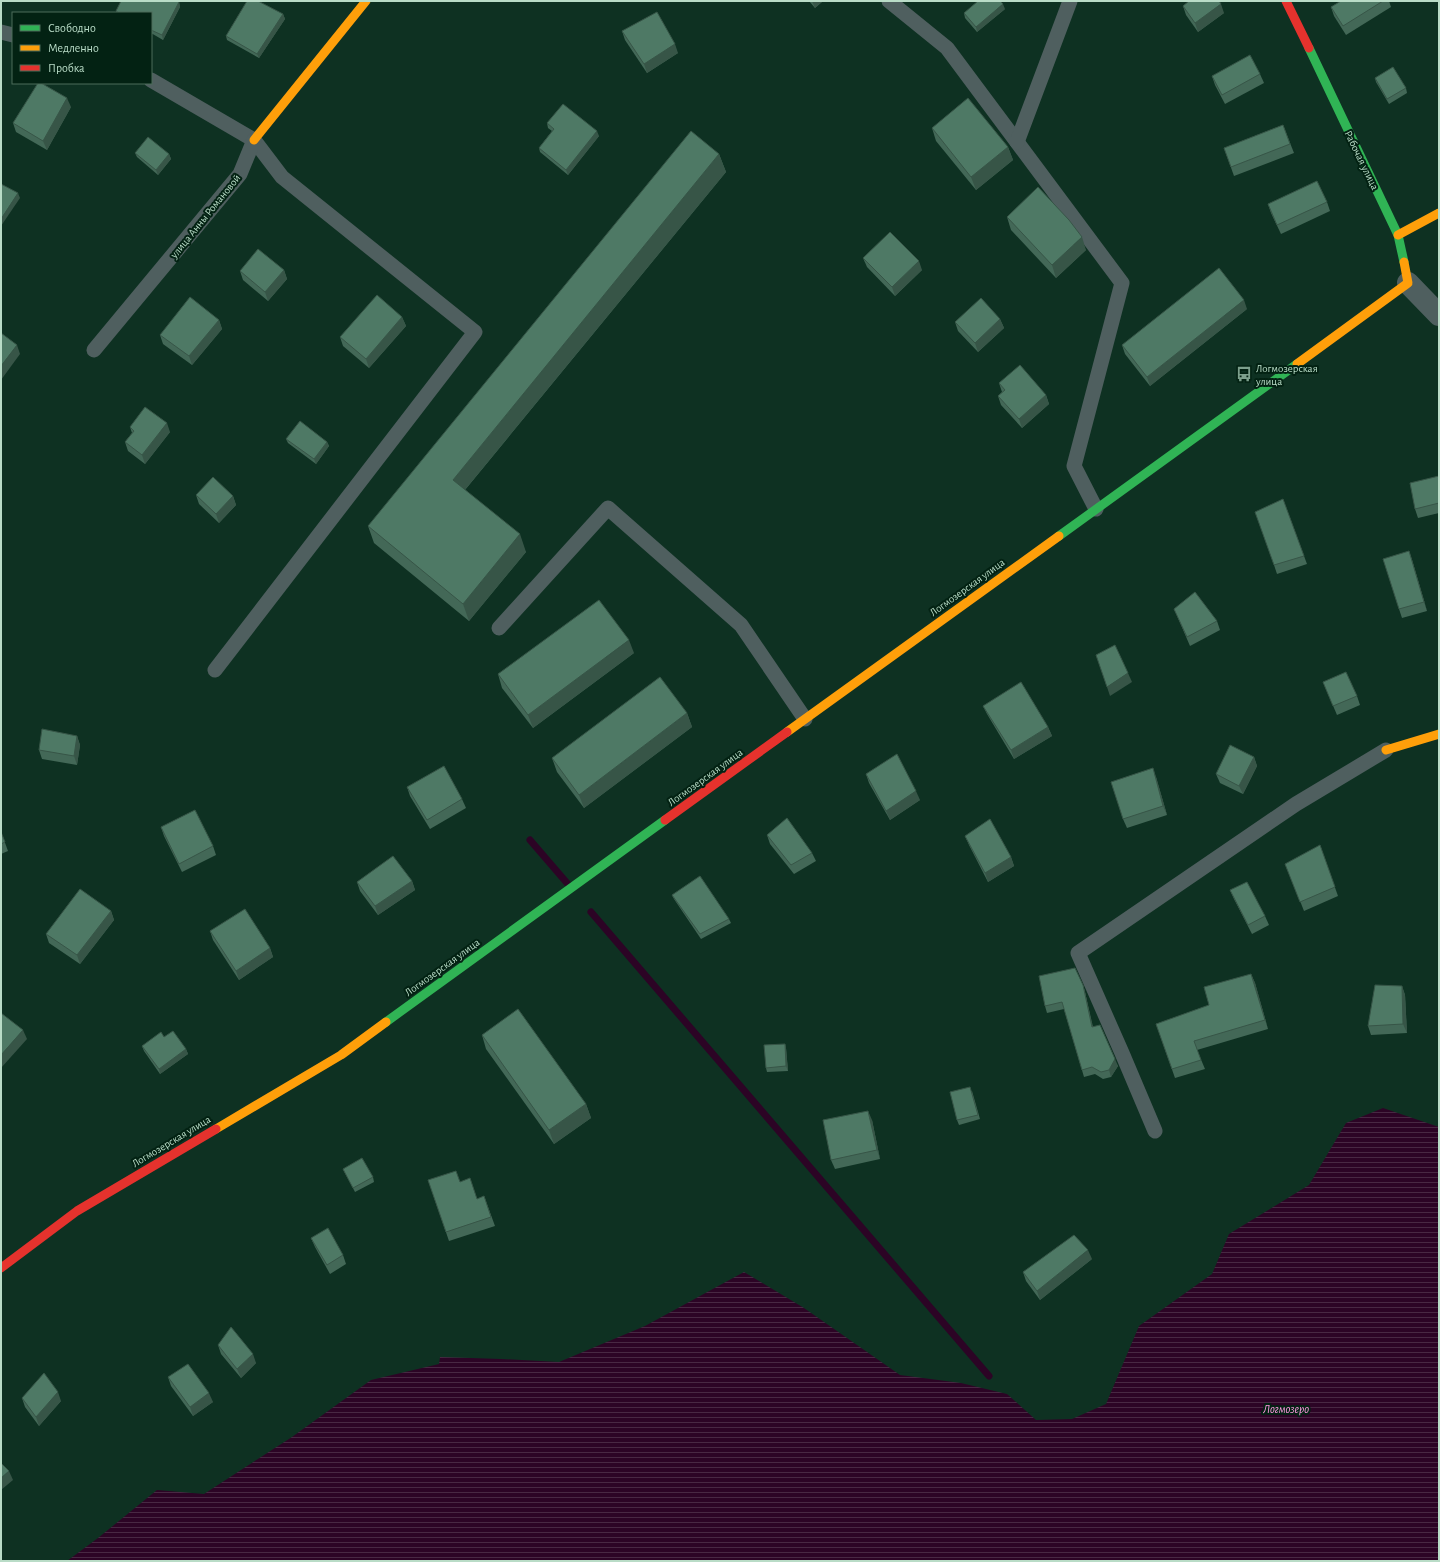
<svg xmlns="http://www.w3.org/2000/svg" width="1440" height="1562" viewBox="0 0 1440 1562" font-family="'Alegreya Sans',sans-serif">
<defs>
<pattern id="water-rules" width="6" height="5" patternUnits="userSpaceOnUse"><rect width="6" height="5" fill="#2c0425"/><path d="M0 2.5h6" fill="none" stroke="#482843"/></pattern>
</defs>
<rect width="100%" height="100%" fill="#0e3122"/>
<path fill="url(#water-rules)" d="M 1383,1108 L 1439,1127 L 1439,1561 L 67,1561 L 98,1538 L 157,1490 L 204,1494 L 292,1437 L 371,1380 L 439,1364 L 440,1357 L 501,1359 L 559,1362 L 645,1326 L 744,1272 L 804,1308 L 900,1375 L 961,1383 L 1007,1394 L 1036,1420 L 1072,1419 L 1106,1404 L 1139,1326 L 1212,1274 L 1229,1234 L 1309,1185 L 1346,1123 Z"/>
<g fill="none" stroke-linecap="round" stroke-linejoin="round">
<g stroke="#2c0425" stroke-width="7">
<path d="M 530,840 L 567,883"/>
<path d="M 591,912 L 989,1376"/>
</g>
<g stroke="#4f5f5f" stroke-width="15">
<path d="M 889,1 L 947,48 L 1122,283 L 1074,466 L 1096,509"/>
<path d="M 1,32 L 13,35"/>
<path d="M 151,80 L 254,140 L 282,177 L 475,332 L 215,670"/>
<path d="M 1017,142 L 1070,1"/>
<path d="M 94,350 L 240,174 L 254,140"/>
<path d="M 499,628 L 608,508 L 741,625 L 805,719"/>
<path d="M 1155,1131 L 1122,1053 L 1078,953 L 1296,804 L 1386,750"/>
</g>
<path stroke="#4f5f5f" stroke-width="22" d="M 1408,283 L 1439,315"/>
<g stroke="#30b455" stroke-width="9">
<path d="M 1309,48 L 1398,235 L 1404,262"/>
<path d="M 1059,536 L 1297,364"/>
<path d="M 386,1022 L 665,820"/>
</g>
<g stroke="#ff9f0a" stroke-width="9">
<path d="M 254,140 L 366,1"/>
<path d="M 1398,235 L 1439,213"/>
<path d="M 1297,364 L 1408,283 L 1404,262"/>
<path d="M 787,732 L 1059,536"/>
<path d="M 1386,750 L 1439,734"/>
<path d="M 216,1129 L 341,1055 L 386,1022"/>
</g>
<g stroke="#e5322d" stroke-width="9">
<path d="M 1286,1 L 1309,48"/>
<path d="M 665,820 L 787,732"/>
<path d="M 1,1268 L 77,1211 L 216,1129"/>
</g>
</g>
<g fill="#436857">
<path d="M 809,1 L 823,1 L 815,8 Z"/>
<path d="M 1341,1 L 1389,1 L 1391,7 L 1346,35 L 1334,16 L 1331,7 Z"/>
<path d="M 179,2 L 180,7 L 163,40 L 151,33 L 151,13 L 116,13 L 116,11 Z"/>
<path d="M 1183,6 L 1224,13 L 1198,32 L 1186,15 Z"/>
<path d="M 1005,9 L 977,32 L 965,18 L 964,13 Z"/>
<path d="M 283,14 L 285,19 L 259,58 L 227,40 L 226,36 Z"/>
<path d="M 622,31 L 678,53 L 647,73 L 625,40 Z"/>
<path d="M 1260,74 L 1264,83 L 1225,104 L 1215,85 L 1212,76 Z"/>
<path d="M 1375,78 L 1406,88 L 1407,93 L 1389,104 L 1376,82 Z"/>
<path d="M 71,107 L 47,150 L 16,132 L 13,123 Z"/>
<path d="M 547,123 L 599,136 L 568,175 L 540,152 L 539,148 L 552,131 L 548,128 Z"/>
<path d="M 1283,125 L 1294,153 L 1234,176 L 1224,148 Z"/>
<path d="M 932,128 L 1008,147 L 1013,160 L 976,190 L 936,141 Z"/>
<path d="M 135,153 L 169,154 L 171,159 L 158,175 L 137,157 Z"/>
<path d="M 719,154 L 726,172 L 465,490 L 526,552 L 469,621 L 374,543 L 368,526 Z"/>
<path d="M 1327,202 L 1330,211 L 1281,234 L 1271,213 L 1268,204 Z"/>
<path d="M 1007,217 L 1086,250 L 1056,278 L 1011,230 Z"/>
<path d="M 863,258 L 922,270 L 895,296 L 867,267 Z"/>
<path d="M 284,270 L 287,279 L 268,301 L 243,280 L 240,271 Z"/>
<path d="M 1247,309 L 1150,386 L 1125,354 L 1122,345 Z"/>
<path d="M 402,317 L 406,326 L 369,368 L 343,346 L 340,337 Z"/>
<path d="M 1000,319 L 1004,328 L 978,352 L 958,331 L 955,322 Z"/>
<path d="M 219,320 L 222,329 L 192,365 L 163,344 L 160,335 Z"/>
<path d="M 999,383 L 1046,395 L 1049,404 L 1022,428 L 1001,405 L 998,396 L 1002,392 Z"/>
<path d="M 130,427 L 170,432 L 145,464 L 128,451 L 125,442 L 132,433 Z"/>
<path d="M 286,439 L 327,442 L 329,446 L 316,464 L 288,443 Z"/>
<path d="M 1439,476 L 1439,513 L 1418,518 L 1415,509 Z"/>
<path d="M 196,495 L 233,496 L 236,505 L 219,523 L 199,504 Z"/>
<path d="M 1283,499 L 1307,564 L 1277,574 L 1274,565 Z"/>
<path d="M 1409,551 L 1412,560 L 1427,611 L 1402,618 L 1399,609 Z"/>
<path d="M 1174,609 L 1217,621 L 1220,630 L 1190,646 L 1178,618 Z"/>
<path d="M 634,653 L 533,728 L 502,688 L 498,674 Z"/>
<path d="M 1323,682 L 1357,696 L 1360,705 L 1337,715 Z"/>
<path d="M 983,706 L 1048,727 L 1052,736 L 1014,759 L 987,714 Z"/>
<path d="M 687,713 L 692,727 L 584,808 L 557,772 L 552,758 Z"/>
<path d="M 77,736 L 80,745 L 77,765 L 42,759 L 39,750 Z"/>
<path d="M 1254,757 L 1257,766 L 1243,794 L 1220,783 L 1216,774 Z"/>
<path d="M 866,774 L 920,800 L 890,820 L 869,783 Z"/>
<path d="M 1156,777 L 1167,815 L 1127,828 L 1123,819 Z"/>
<path d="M 407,787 L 462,799 L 466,808 L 430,829 L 410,796 Z"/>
<path d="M 161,827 L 213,846 L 216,855 L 182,872 L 164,836 Z"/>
<path d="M 1,832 L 8,851 L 1,854 Z"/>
<path d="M 767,835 L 812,853 L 816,861 L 794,874 L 770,844 Z"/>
<path d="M 965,836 L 1011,857 L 1014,866 L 988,882 L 969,845 Z"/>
<path d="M 1320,845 L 1338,896 L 1304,911 L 1289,873 Z"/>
<path d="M 412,881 L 415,890 L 378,915 L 360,891 L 357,882 Z"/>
<path d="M 1230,890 L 1265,916 L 1269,925 L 1252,934 L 1234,899 Z"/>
<path d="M 672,895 L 729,919 L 731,923 L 701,939 L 674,899 Z"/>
<path d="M 111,911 L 114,920 L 80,964 L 49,943 L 46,934 Z"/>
<path d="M 210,931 L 270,948 L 273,957 L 239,980 L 213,940 Z"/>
<path d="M 1251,974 L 1255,983 L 1268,1029 L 1197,1050 L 1205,1069 L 1175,1078 L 1156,1024 L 1209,1005 Z"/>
<path d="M 1083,985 L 1085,992 L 1093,1027 L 1118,1066 L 1111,1077 L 1103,1079 L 1095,1074 L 1084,1077 L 1064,1009 L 1047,1013 L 1045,1006 Z"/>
<path d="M 1402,986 L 1405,995 L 1407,1033 L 1371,1035 L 1368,1026 Z"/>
<path d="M 482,1035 L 586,1104 L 591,1118 L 554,1144 L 486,1049 Z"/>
<path d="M 164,1037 L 186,1049 L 188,1054 L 160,1074 L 144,1051 L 142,1046 Z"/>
<path d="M 785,1044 L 786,1048 L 788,1071 L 767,1072 L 766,1068 Z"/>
<path d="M 972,1091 L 980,1119 L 959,1125 L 957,1120 Z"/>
<path d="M 872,1120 L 880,1159 L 835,1169 L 831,1160 Z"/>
<path d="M 343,1169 L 373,1177 L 374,1182 L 355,1192 L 345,1173 Z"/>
<path d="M 428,1180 L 460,1182 L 477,1199 L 484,1196 L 495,1226 L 449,1241 Z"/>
<path d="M 311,1238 L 343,1255 L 346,1264 L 330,1274 L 315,1247 Z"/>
<path d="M 1092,1259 L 1040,1300 L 1026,1281 L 1023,1272 Z"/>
<path d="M 218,1345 L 256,1363 L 241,1378 L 221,1354 Z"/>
<path d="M 168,1377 L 213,1402 L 193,1416 L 171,1386 Z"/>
<path d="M 22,1398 L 61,1401 L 39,1426 L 25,1407 Z"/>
</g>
<g fill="#375547">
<path d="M 812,1 L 823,1 L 815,8 Z"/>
<path d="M 179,2 L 180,7 L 163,40 L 162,35 Z"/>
<path d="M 1003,4 L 1005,9 L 977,32 L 976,27 Z"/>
<path d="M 1221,4 L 1224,13 L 1198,32 L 1195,23 Z"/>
<path d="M 283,14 L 285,19 L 259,58 L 257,54 Z"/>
<path d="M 675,44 L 678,53 L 647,73 L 644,64 Z"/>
<path d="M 67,98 L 71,107 L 47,150 L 43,141 Z"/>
<path d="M 597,131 L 599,136 L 568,175 L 566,170 Z"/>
<path d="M 1008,147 L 1013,160 L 976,190 L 971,177 Z"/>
<path d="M 169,154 L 171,159 L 158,175 L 156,170 Z"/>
<path d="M 719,154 L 726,172 L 459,497 L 453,480 Z"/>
<path d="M 18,193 L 20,198 L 1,226 L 1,219 Z"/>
<path d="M 1082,237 L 1086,250 L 1056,278 L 1052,265 Z"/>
<path d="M 919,261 L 922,270 L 895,296 L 892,287 Z"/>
<path d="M 284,270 L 287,279 L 268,301 L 265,292 Z"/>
<path d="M 1244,300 L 1247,309 L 1150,386 L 1147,377 Z"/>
<path d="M 402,317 L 406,326 L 369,368 L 366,359 Z"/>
<path d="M 1000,319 L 1004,328 L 978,352 L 975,343 Z"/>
<path d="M 219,320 L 222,329 L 192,365 L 189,356 Z"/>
<path d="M 17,345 L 20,354 L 1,380 L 1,366 Z"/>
<path d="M 1046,395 L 1049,404 L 1022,428 L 1019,419 Z"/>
<path d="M 167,423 L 170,432 L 145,464 L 142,455 Z"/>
<path d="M 327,442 L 329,446 L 316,464 L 314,459 Z"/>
<path d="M 233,496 L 236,505 L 219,523 L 216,514 Z"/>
<path d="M 520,534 L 526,552 L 469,621 L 463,604 Z"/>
<path d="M 1409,551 L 1412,560 L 1427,611 L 1424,602 Z"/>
<path d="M 629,640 L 634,653 L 533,728 L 528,715 Z"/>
<path d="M 1128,673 L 1132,682 L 1110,696 L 1107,687 Z"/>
<path d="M 687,713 L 692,727 L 584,808 L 579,795 Z"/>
<path d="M 1048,727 L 1052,736 L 1014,759 L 1011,750 Z"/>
<path d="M 77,736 L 80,745 L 77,765 L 74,756 Z"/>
<path d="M 1254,757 L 1257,766 L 1243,794 L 1239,786 Z"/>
<path d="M 1153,768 L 1156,777 L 1167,815 L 1163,806 Z"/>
<path d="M 916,791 L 920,800 L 890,820 L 886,811 Z"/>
<path d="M 1011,857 L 1014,866 L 988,882 L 985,873 Z"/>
<path d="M 412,881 L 415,890 L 378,915 L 375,906 Z"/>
<path d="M 111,911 L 114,920 L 80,964 L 77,955 Z"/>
<path d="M 270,948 L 273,957 L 239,980 L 236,971 Z"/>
<path d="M 1251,974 L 1255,983 L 1268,1029 L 1265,1020 Z"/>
<path d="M 1083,985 L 1085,992 L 1094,1034 L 1092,1027 Z"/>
<path d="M 1402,986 L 1405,995 L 1407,1033 L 1403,1024 Z"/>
<path d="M 23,1030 L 27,1039 L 1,1068 L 1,1055 Z"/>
<path d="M 785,1044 L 786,1048 L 788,1071 L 786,1066 Z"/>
<path d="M 186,1049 L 188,1054 L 160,1074 L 159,1069 Z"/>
<path d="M 1115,1059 L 1118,1066 L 1111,1077 L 1109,1070 Z"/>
<path d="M 586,1104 L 591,1118 L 554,1144 L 549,1130 Z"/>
<path d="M 868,1111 L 872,1120 L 880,1159 L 877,1150 Z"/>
<path d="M 1088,1250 L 1092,1259 L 1040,1300 L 1037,1291 Z"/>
<path d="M 253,1354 L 256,1363 L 241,1378 L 237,1369 Z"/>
<path d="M 58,1392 L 61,1401 L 39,1426 L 36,1417 Z"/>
<path d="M 209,1393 L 213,1402 L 193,1416 L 190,1407 Z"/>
<path d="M 9,1471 L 13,1480 L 1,1490 L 1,1478 Z"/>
</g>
<g fill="#4e7965" stroke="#375547">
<path d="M 121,1 L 176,1 L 179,2 L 162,35 L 151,30 L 151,13 L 119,13 L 116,11 Z"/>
<path d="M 247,1 L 258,1 L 283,14 L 257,54 L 226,36 Z"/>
<path d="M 978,1 L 1000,1 L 1003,4 L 976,27 L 964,13 Z"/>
<path d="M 1189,1 L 1219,1 L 1221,4 L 1195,23 L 1183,6 Z"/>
<path d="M 1341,1 L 1383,1 L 1343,26 L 1331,7 Z"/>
<path d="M 657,12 L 675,44 L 644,64 L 622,31 Z"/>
<path d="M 1250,55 L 1260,74 L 1222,95 L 1212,76 Z"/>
<path d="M 1393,67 L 1406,88 L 1387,99 L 1375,78 Z"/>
<path d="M 38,83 L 41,83 L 67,98 L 43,141 L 13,123 Z"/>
<path d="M 968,98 L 1008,147 L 971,177 L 932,128 Z"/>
<path d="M 563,104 L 597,131 L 566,170 L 539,148 L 554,129 L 547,123 Z"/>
<path d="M 1283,125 L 1290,144 L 1231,167 L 1224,148 Z"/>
<path d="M 691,131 L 719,154 L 453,480 L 520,534 L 463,604 L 368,526 Z"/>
<path d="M 148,137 L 169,154 L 156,170 L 135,153 Z"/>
<path d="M 1317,181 L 1327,202 L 1277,225 L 1268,204 Z"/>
<path d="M 1,184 L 18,193 L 1,219 Z"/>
<path d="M 1038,187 L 1069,220 L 1082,237 L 1052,265 L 1007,217 Z"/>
<path d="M 890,232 L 919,261 L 892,287 L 863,258 Z"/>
<path d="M 258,249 L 284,270 L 265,292 L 240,271 Z"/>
<path d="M 1219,268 L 1244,300 L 1147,377 L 1122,345 Z"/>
<path d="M 377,295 L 402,317 L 366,359 L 340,337 Z"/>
<path d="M 190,297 L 219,320 L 189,356 L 160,335 Z"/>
<path d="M 981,298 L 1000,319 L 975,343 L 955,322 Z"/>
<path d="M 1,333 L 17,345 L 1,366 Z"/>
<path d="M 1020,365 L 1046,395 L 1019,419 L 998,396 L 1005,390 L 999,383 Z"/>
<path d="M 145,407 L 167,423 L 142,455 L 125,442 L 134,431 L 130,427 Z"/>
<path d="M 300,421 L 327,442 L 314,459 L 286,439 Z"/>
<path d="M 1439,476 L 1439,503 L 1415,509 L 1410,483 Z"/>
<path d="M 213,477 L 233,496 L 216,514 L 196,495 Z"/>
<path d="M 1283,499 L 1304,556 L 1274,565 L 1255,512 Z"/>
<path d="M 1409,551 L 1424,602 L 1399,609 L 1383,559 Z"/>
<path d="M 1195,592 L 1217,621 L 1187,637 L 1174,609 Z"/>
<path d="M 599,600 L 629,640 L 528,715 L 498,674 Z"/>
<path d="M 1115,645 L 1128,673 L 1107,687 L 1096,655 Z"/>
<path d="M 1346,672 L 1357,696 L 1333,706 L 1323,682 Z"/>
<path d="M 660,677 L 687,713 L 579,795 L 552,758 Z"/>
<path d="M 1021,682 L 1048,727 L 1011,750 L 983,706 Z"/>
<path d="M 42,729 L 77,736 L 74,756 L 39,750 Z"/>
<path d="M 1230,745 L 1254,757 L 1239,786 L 1216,774 Z"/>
<path d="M 897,754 L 916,791 L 886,811 L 866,774 Z"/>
<path d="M 444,766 L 462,799 L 427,820 L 407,787 Z"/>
<path d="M 1153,768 L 1163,806 L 1123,819 L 1111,782 Z"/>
<path d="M 195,810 L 213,846 L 179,864 L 161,827 Z"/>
<path d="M 787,818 L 812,853 L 791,865 L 767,835 Z"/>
<path d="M 990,819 L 1011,857 L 985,873 L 965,836 Z"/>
<path d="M 1,832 L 5,842 L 1,844 Z"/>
<path d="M 1320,845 L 1335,887 L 1300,902 L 1285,864 Z"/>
<path d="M 393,856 L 412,881 L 375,906 L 357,882 Z"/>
<path d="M 700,876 L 729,919 L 700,934 L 672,895 Z"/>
<path d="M 1247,882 L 1265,916 L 1248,925 L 1230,890 Z"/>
<path d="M 80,889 L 111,911 L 77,955 L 46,934 Z"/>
<path d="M 245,909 L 270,948 L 236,971 L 210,931 Z"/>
<path d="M 1075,968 L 1083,985 L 1092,1027 L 1100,1025 L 1115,1059 L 1109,1070 L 1101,1072 L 1092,1067 L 1082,1070 L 1062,1002 L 1045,1006 L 1039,976 Z"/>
<path d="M 1251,974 L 1265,1020 L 1194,1041 L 1201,1060 L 1172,1069 L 1156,1024 L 1209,1005 L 1204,987 Z"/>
<path d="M 1375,985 L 1402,986 L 1403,1024 L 1368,1026 Z"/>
<path d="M 518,1009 L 586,1104 L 549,1130 L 482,1035 Z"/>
<path d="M 1,1013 L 23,1030 L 1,1055 Z"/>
<path d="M 173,1031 L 186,1049 L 159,1069 L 142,1046 L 161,1032 L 164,1037 Z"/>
<path d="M 785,1044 L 786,1066 L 766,1068 L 764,1045 Z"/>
<path d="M 970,1087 L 978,1115 L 957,1120 L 950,1092 Z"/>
<path d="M 868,1111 L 877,1150 L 831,1160 L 823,1120 Z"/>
<path d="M 362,1158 L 373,1177 L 353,1188 L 343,1169 Z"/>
<path d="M 456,1171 L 460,1182 L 470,1178 L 477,1199 L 484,1196 L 491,1217 L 446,1232 L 428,1180 Z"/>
<path d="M 328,1228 L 343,1255 L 327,1265 L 311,1238 Z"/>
<path d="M 1074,1235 L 1088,1250 L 1037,1291 L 1023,1272 Z"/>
<path d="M 231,1327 L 253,1354 L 237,1369 L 218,1345 Z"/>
<path d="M 188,1364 L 209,1393 L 190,1407 L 168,1377 Z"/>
<path d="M 44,1373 L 58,1392 L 36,1417 L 22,1398 Z"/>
<path d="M 1,1463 L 9,1471 L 1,1478 Z"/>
</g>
<defs>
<symbol id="bus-bare" viewBox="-9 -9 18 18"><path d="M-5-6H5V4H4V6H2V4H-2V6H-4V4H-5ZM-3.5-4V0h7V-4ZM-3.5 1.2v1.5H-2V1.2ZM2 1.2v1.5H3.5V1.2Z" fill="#7da08d" stroke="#032213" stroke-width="2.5" paint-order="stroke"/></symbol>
</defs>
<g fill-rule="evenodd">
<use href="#bus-bare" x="1233" y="363" width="22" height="22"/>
</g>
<g text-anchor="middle" stroke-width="4" stroke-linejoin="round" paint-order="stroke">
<g font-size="11" fill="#b9dcc7" stroke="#032213">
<text transform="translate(1362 160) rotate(64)" y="4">Рабочая улица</text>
<text transform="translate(205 216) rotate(-51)" y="4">улица Анны Романовой</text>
<text transform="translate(967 587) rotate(-36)" y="4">Логмозерская улица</text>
<text transform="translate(705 777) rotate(-36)" y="4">Логмозерская улица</text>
<text transform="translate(442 967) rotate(-36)" y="4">Логмозерская улица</text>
<text transform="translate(171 1141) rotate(-31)" y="4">Логмозерская улица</text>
</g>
<g font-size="11" fill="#b9dcc7" stroke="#032213" text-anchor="start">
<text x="1256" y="372">Логмозерская<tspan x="1256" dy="13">улица</tspan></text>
</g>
<g font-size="12" font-style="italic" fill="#fe99e1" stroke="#032213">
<text x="1286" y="1413">Логмозеро</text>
</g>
</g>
<rect width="1440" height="1562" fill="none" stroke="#b9dcc7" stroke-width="4"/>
<rect x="12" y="12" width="140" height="72" fill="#032213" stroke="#4c6c5b"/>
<rect x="20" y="25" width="20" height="6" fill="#30b455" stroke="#4c6c5b"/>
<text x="48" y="32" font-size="12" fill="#b9dcc7">Свободно</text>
<rect x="20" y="45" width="20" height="6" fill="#ff9f0a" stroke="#4c6c5b"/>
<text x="48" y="52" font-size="12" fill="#b9dcc7">Медленно</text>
<rect x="20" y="65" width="20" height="6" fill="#e5322d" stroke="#4c6c5b"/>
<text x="48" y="72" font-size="12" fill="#b9dcc7">Пробка</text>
</svg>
